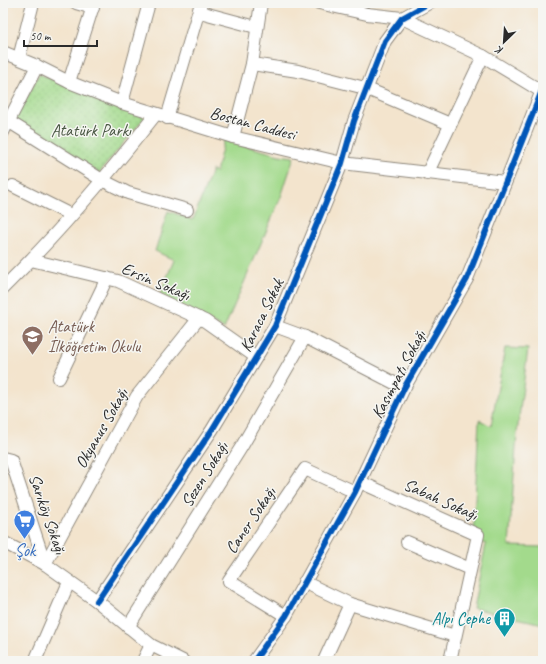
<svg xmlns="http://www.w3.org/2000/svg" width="546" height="664" viewBox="0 0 546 664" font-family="Caveat,sans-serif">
<defs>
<pattern id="park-dots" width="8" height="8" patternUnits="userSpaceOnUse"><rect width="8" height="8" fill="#a3da8c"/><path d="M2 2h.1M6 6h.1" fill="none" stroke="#8cbb79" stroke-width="1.8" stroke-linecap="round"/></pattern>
</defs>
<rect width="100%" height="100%" fill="#f6f6f2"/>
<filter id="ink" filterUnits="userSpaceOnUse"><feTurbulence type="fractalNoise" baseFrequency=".025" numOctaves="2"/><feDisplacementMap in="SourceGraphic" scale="8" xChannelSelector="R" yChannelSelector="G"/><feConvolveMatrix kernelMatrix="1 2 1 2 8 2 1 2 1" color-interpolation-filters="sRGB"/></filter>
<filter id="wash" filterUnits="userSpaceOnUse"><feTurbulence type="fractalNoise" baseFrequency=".012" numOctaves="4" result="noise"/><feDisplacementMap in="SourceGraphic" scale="16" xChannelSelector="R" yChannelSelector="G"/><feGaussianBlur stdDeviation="0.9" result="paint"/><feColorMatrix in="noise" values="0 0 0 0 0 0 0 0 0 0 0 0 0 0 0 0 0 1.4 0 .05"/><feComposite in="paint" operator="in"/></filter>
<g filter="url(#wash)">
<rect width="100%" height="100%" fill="#f3e4cd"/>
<g fill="#a3da8c" stroke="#67825c">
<path d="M 224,140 L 279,155 L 294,157 L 281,197 L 224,329 L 160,294 L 174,260 L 155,251 L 168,211 L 193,220 L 212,170 L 216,172 Z"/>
<path d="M 505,348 L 528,349 L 517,433 L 509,546 L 543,547 L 543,624 L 473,608 L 486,544 L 473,540 L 479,420 L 491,426 Z"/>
</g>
<path fill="url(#park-dots)" stroke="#67825c" d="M 39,74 L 145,117 L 99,173 L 15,120 Z"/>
</g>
<g filter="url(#ink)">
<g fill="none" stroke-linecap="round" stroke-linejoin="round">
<defs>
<g id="minor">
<path d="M 76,3 L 93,8"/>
<path d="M 319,3 L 367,14 L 402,18 L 483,56 L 541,91"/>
<path d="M 200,12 L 256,27"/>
<path d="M 3,52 L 37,66 L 69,82 L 122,103 L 233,137 L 342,163 L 505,182"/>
<path d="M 19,58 L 33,3"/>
<path d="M 252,64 L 298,71 L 365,88 L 450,124"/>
<path d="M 69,82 L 94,3"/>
<path d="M 122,103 L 149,3"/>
<path d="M 167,118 L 201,3"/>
<path d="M 8,121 L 102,180 L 128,193 L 187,210"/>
<path d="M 3,132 L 37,66"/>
<path d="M 233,137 L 252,64 L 261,3"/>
<path d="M 427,174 L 483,56"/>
<path d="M 13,186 L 71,215"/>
<path d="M 31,260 L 118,281 L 205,321 L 256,357"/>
<path d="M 3,288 C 58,234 108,175 156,114"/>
<path d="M 275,326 L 305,337 L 404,388"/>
<path d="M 59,378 L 107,278"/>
<path d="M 3,458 L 11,460 L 45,564"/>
<path d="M 360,482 L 478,535 L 450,661"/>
<path d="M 3,542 L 45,564 L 97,601 L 151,645 L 183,661"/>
<path d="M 407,542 L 470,569"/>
<path d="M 45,564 L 137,396 L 199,318"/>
<path d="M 304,582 L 350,604 L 455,636"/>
<path d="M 97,601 L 212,430 L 275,326 L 342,163 L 354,121 L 385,41 L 402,18 L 429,3"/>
<path d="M 286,616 L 229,581 L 305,469 L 355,492"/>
<path d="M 128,627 L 242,446 L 305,337"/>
<path d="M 35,661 L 69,582"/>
<path d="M 143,661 L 151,645"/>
<path d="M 254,661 L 286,616 L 355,492 L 404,388 L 467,279 L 543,88"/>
<path d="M 324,661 L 350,604"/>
</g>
</defs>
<use href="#minor" stroke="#8f887c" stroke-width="14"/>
<use href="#minor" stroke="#fff" stroke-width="12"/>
<defs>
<g id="cycleway">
<path d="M 97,601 L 212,430 L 275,326 L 342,163 L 354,121 L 385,41 L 402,18 L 429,3"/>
<path d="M 254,661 L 286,616 L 355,492 L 404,388 L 467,279 L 543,88"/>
</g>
</defs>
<use href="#cycleway" stroke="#f6f6f2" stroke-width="8"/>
<use href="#cycleway" stroke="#0057b8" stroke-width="6"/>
</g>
</g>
<defs>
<symbol id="school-pin" viewBox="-11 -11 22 30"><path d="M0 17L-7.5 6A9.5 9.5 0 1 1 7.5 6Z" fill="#8d6e63" stroke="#f6f6f2"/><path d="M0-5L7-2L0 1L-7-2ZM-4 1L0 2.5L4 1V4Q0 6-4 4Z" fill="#fff"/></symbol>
<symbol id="supermarket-pin" viewBox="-11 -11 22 30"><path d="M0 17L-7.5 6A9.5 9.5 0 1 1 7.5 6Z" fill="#3f7fe0" stroke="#f6f6f2"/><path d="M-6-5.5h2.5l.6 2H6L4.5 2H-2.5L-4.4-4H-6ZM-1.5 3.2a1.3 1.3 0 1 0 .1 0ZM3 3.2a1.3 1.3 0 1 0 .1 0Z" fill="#fff"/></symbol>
<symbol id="building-pin" viewBox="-11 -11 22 30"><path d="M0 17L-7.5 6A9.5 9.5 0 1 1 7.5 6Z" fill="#0f9aa8" stroke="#f6f6f2"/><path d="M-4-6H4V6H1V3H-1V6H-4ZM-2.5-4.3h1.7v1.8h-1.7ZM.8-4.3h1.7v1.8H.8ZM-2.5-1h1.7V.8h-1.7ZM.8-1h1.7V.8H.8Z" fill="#fff"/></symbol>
</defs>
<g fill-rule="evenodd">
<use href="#school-pin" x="20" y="324" width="25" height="34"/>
<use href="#supermarket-pin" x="12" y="508" width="25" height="34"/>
<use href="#building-pin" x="492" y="606" width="25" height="34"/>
</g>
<g text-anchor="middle" stroke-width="3" stroke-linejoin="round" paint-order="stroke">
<g font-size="17" fill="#2b2b2b" stroke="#f6f6f2">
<text transform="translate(253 123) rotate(15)" y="6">Bostan Caddesi</text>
<text transform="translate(156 281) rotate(23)" y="6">Ersin Sokağı</text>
<text transform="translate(261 315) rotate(-64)" y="6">Karaca Sokak</text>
<text transform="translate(398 374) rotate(-62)" y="6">Kasımpatı Sokağı</text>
<text transform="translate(101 428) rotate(-60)" y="6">Okyanus Sokağı</text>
<text transform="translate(204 474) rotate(-58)" y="6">Sezen Sokağı</text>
<text transform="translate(441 499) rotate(24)" y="6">Sabah Sokağı</text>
<text transform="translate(48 514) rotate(71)" y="6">Sarıköy Sokağı</text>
<text transform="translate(250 520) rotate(-56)" y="6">Caner Sokağı</text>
</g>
<g font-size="17" fill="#495743" stroke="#f6f6f2">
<text x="91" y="136">Atatürk Parkı</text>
</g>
<g font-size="17" fill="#785e54" stroke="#f6f6f2" text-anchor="start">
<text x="48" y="332">Atatürk<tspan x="48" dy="20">İlköğretim Okulu</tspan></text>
</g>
<g font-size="17" fill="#366cbe" stroke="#f6f6f2">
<text x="25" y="556">Şok</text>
</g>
<g font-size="17" fill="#0d838f" stroke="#f6f6f2" text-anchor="end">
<text x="490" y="624">Alpı Cephe</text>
</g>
</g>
<rect width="546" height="664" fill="none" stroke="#f6f6f2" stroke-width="16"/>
<g transform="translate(504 42) rotate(205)" stroke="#f6f6f2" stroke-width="3" paint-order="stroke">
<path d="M0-3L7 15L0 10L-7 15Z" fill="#2b2b2b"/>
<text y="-6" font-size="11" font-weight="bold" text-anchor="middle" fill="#2b2b2b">K</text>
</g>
<path d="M24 40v6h73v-6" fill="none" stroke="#2b2b2b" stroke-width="2"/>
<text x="30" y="40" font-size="12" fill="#2b2b2b" stroke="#f6f6f2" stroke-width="3" paint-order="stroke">50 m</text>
</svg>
